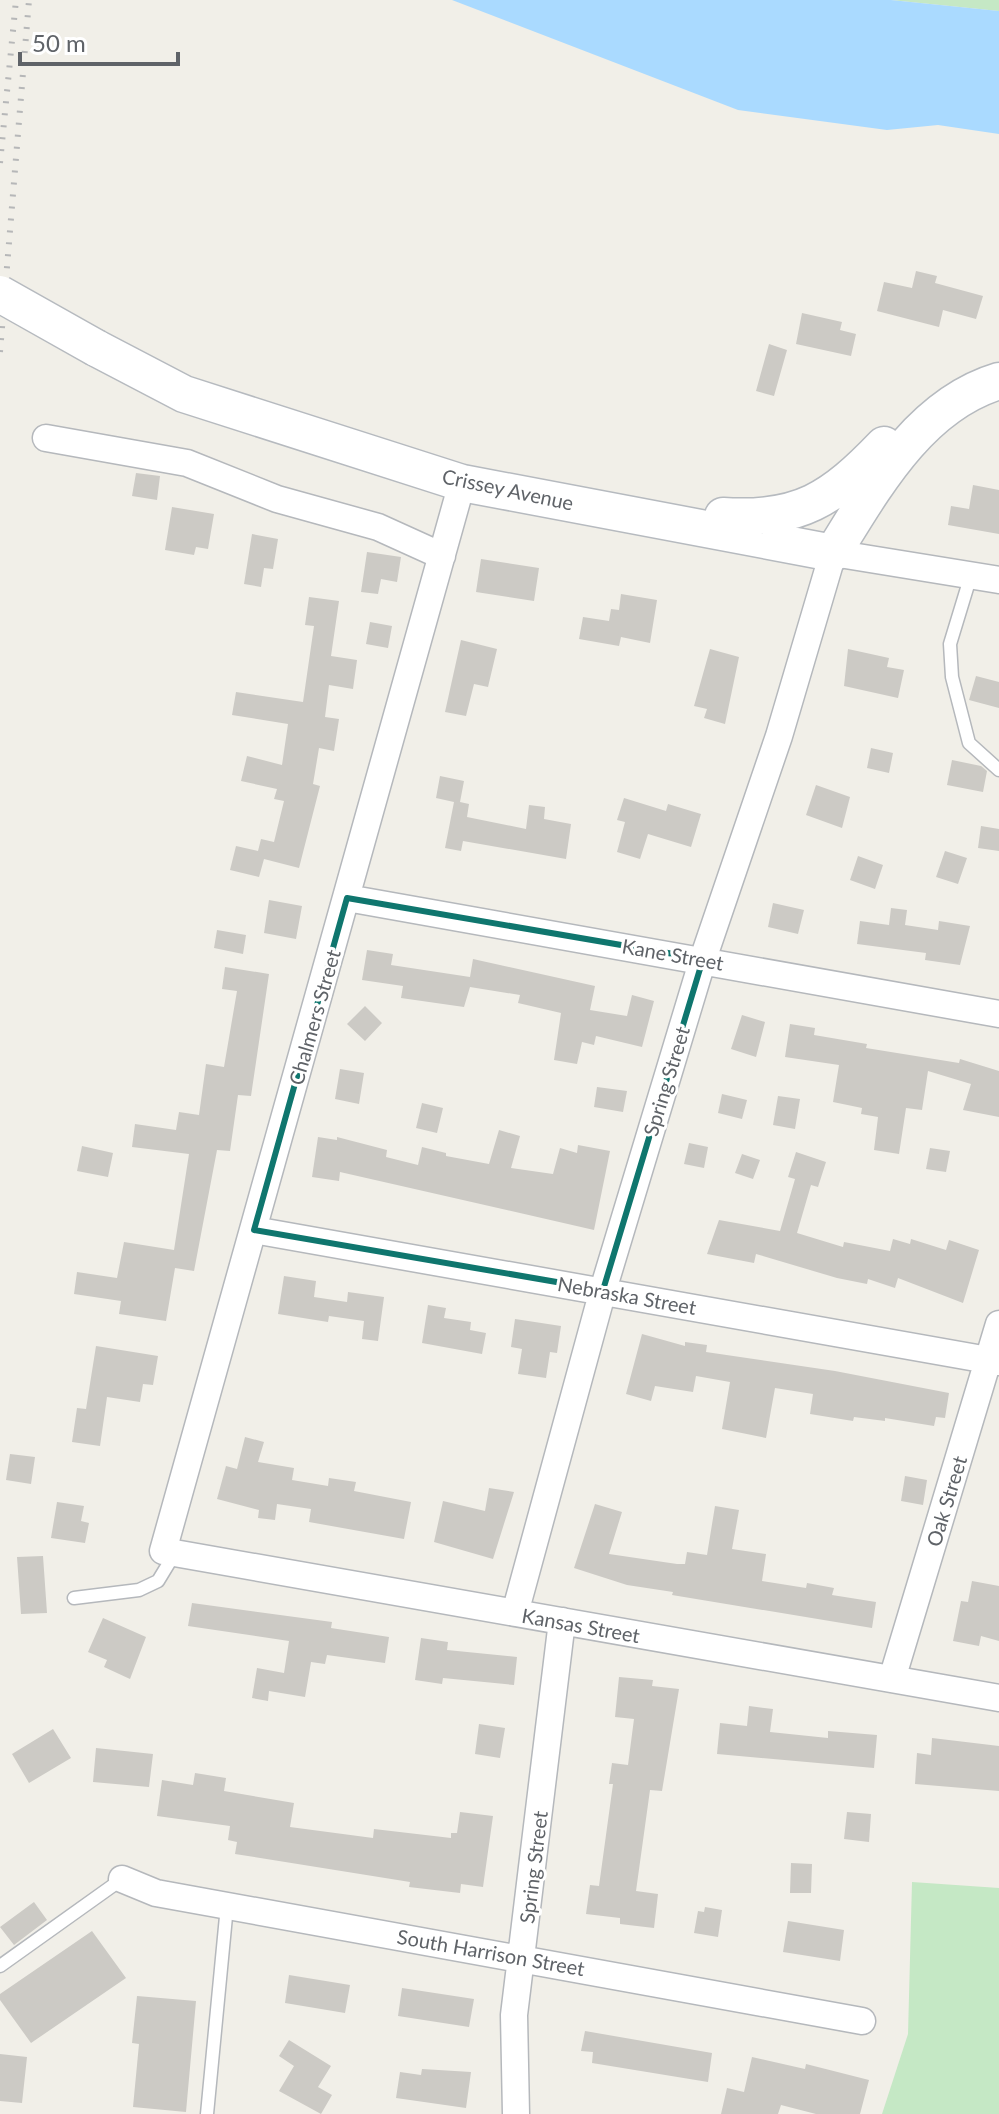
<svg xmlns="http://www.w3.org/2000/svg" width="999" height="2114" font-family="Lato,sans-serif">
	<rect width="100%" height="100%" fill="#f1efe8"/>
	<path fill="#c5e8c5" d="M891 0H999V11Z
		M912 1882 999 1888V2114H882L908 2034Z"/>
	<path fill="#aadaff" d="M452 0H891L999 11V134L938 125 887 130 738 110Z"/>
	<path fill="#cccac5" d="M916 271 937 276 935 283 983 296 976 319 943 310 939 327 877 311 884 282 912 288Z
		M802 313 842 322 840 330 856 334 851 356 796 344Z
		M769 344 787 350 774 396 756 391Z
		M136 473 160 476 157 500 132 496Z
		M973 485 999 490V534L948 525 951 506 969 509Z
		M172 507 214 514 208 549 196 547 194 555 165 550Z
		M252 534 278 539 273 569 264 568 261 587 244 584Z
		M367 552 401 557 397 582 381 579 378 594 361 592Z
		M481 559 539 568 534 601 476 592Z
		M621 594 657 600 650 643 621 637 619 646 579 639 583 617 609 621 611 609 619 610Z
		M309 597 339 601 331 656 357 660 353 689 329 685 325 717 339 719 334 751 319 748 313 784 320 786 299 868 264 859 259 877 230 870 236 846 258 851 261 839 274 842 284 801 274 799 277 789 241 781 247 756 282 765 288 724 232 715 236 692 303 702 314 626 305 625Z
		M370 622 392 626 388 648 366 644Z
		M461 640 497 649 488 687 474 684 466 716 445 712Z
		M710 649 739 657 725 724 704 718 707 709 694 706Z
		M848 649 889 658 887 667 904 670 898 698 844 686Z
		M976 676 999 682V708L969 700Z
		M871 748 893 753 889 773 867 768Z
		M952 760 981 766 987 771 983 792 947 785Z
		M440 776 464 781 460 802 469 804 467 817 526 829 529 805 545 807 544 819 571 824 566 859 463 841 461 851 445 848 454 802 436 798Z
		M816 785 850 797 842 828 806 815Z
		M624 798 666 811 668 804 701 814 691 847 648 834 640 859 617 852 625 822 617 820Z
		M981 826 999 829V851L978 848Z
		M945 851 967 858 958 884 936 877Z
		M858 856 883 865 875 889 850 880Z
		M269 900 302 906 296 939 264 933Z
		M773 903 804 910 798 934 768 927Z
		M891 908 907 910 905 925 938 930 939 921 970 926 960 965 925 960 926 953 857 944 860 921 889 925Z
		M217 930 246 935 243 954 214 948Z
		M367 950 393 954 391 965 470 977 473 959 595 986 590 1010 627 1016 632 995 654 1001 642 1047 596 1036 594 1045 582 1042 577 1064 554 1060 561 1013 518 1003 520 995 470 987 464 1007 401 998 403 986 362 980Z
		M225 967 269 974 251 1096 238 1095 230 1151 217 1150 194 1271 175 1268 166 1321 119 1314 121 1301 74 1294 77 1272 117 1278 124 1242 174 1250 189 1154 132 1147 135 1124 176 1130 179 1112 199 1115 206 1064 224 1067 237 991 222 989Z
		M365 1006 382 1023 365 1041 347 1024Z
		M742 1015 765 1022 756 1057 731 1049Z
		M790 1024 815 1028 814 1035 867 1044 866 1048 959 1063 960 1059 999 1071V1117L963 1110 971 1084 928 1071 922 1110 906 1108 899 1154 874 1150 878 1117 861 1114 862 1108 833 1102 839 1065 785 1057Z
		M340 1069 364 1073 359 1104 335 1099Z
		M597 1087 627 1091 623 1112 594 1107Z
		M722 1094 747 1100 742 1119 718 1113Z
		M778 1096 800 1099 795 1129 773 1125Z
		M422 1103 443 1108 437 1133 416 1128Z
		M499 1130 520 1136 511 1168 553 1174 560 1148 577 1153 578 1145 610 1151 594 1230 340 1172 339 1181 312 1177 318 1137 337 1140V1137L387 1150 386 1157 418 1165 422 1147 446 1153V1156L489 1164Z
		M689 1143 708 1147 704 1168 684 1164Z
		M82 1146 113 1153 108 1177 77 1171Z
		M930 1148 950 1151 946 1172 926 1169Z
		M796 1152 826 1162 818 1187 811 1185 797 1233 843 1247 844 1242 890 1251 893 1239 910 1244 911 1239 946 1250 949 1240 979 1250 963 1303 898 1278 895 1288 868 1279 867 1284 837 1278 756 1254 754 1263 707 1254 719 1220 780 1231 795 1179 788 1177Z
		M742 1154 760 1160 753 1179 735 1173Z
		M284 1276 316 1281 314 1297 347 1302 348 1292 384 1297 378 1341 362 1339 364 1321 329 1316 328 1322 278 1314Z
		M428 1305 446 1308 444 1318 471 1322 470 1330 486 1333 482 1354 422 1343Z
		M515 1319 561 1326 557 1353 550 1352 546 1378 518 1374 522 1349 511 1347Z
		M642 1334 685 1346V1342L707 1345 706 1352 835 1371 949 1393 945 1418 936 1417 934 1426 885 1418V1421L854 1417 853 1421 810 1414 813 1394 775 1388 766 1438 722 1429 730 1382 696 1376 693 1392 655 1386 651 1401 626 1394Z
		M96 1346 158 1356 153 1385 143 1384 140 1402 107 1397 100 1446 72 1442 77 1408 86 1409Z
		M245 1437 264 1442 258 1462 294 1468 292 1480 328 1486 329 1478 356 1482 354 1491 411 1502 404 1539 309 1522 311 1509 277 1504 275 1520 258 1518 259 1510 217 1499 226 1466 237 1469Z
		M10 1454 35 1457 31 1484 6 1480Z
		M905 1476 927 1480 923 1505 901 1501Z
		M489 1488 514 1492 493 1559 434 1542 443 1501 485 1511Z
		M57 1502 84 1506 81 1521 89 1523 85 1543 51 1538Z
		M595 1504 622 1512 609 1554 677 1564H685L687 1552 707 1555 715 1506 739 1510 732 1549 766 1554 762 1581 806 1588 807 1583 834 1588 832 1595 876 1602 872 1628 672 1595 673 1592 627 1585 574 1568Z
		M43 1556 47 1613 21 1614 17 1557Z
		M972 1581 999 1586V1641L981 1636 979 1646 953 1641 961 1601 968 1602Z
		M192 1603 332 1622 331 1628 389 1637 385 1663 327 1655 325 1664 311 1662 305 1697 269 1691 268 1701 252 1698 257 1668 284 1673 289 1641 188 1626Z
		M103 1618 146 1637 130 1679 104 1667 107 1660 88 1652Z
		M421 1638 448 1642 447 1650 517 1657 514 1685 443 1678 442 1684 415 1680Z
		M619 1677 653 1680 652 1686 679 1689 662 1791 650 1790 636 1891 658 1894 654 1928 620 1924V1918L586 1914 590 1885 599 1886 613 1784H609L612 1763 628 1765 634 1719 615 1717Z
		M749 1706 773 1709 770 1732 828 1738V1731L877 1735 874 1768 717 1754 720 1723 747 1726Z
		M479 1724 505 1728 500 1758 475 1754Z
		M53 1729 71 1758 29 1783 12 1754Z
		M932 1738 999 1746V1791L915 1784 917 1753 931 1755Z
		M96 1748 153 1754 149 1787 93 1782Z
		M195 1773 226 1778 224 1791 294 1803 290 1827 373 1838 374 1829 451 1838V1833H457L460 1812 493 1816 483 1887 461 1884 460 1893 409 1887 410 1882 235 1854 237 1842 228 1840 230 1826 157 1816 162 1780 193 1785Z
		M847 1812 871 1814 869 1842 844 1839Z
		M791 1863 812 1864 811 1893H790Z
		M34 1902 47 1920 14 1945 0 1927Z
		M705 1907 722 1910 718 1937 694 1933 698 1911 704 1912Z
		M788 1921 844 1930 840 1961 783 1952Z
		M92 1931 126 1978 31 2043 0 2000V1994Z
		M289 1975 350 1985 345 2013 285 2003Z
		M402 1988 474 1999 469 2027 398 2016Z
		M137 1996 196 2001 186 2112 133 2107 139 2044 132 2043Z
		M585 2031 712 2053 708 2082 592 2063 593 2052 581 2051Z
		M289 2040 331 2066 318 2087 332 2095 321 2114 279 2091 294 2066 279 2056Z
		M0 2054 27 2057 22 2103 0 2101Z
		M752 2057 805 2069 806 2064 869 2080 860 2114H816L781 2105 778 2114H721L727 2088 744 2092Z
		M422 2069 471 2072 466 2108 396 2098 400 2072 421 2075Z"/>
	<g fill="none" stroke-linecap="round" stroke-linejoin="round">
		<g stroke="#b5b8bc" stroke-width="15">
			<path id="service" d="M971 575 950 644 952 677 969 743 999 770
				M74 1598 139 1590 158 1581 175 1553
				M0 1966 122 1879
				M207 2114 227 1906"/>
		</g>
		<g stroke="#b5b8bc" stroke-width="29">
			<path id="minor" d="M46 438 187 463 277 499 378 527 442 556
				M462 483 163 1551 999 1698
				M347 898 999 1014
				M254 1230 999 1362
				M515 1613 603 1290 703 959 779 736 833 553 999 580
				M892 1679 999 1324
				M122 1879 156 1893 862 2021
				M516 2114 514 2015 562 1621"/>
		</g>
		<g stroke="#b6babf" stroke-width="39">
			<path id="secondary" d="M96 348 184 394 462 483 833 553C874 487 919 405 999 381
				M723 516C800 521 832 499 884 445"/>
		</g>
		<use href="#service" stroke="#fff" stroke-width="12"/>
		<use href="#minor" stroke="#fff" stroke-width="26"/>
		<use href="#secondary" stroke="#fff" stroke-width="36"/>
		<path stroke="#b6b7b8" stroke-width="6" stroke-dasharray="2 10" stroke-linecap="butt" d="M0 163 16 0
			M0 352 29 0"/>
		<g stroke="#b6babf" stroke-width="39" stroke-linecap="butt">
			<path id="secondary-bridge" d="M0 294 96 348"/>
		</g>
		<use href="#secondary-bridge" stroke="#fff" stroke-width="36"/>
	</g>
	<path fill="none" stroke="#0f766e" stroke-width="6" stroke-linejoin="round" d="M347 898 703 959 603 1290 254 1230Z"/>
	<g text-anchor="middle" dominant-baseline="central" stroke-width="6" stroke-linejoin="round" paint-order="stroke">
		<g font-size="20" fill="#5f6368" stroke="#fff">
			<text transform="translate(508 489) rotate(12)">Crissey Avenue</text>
			<text transform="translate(673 954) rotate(10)">Kane Street</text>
			<text transform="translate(314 1017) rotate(-74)">Chalmers Street</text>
			<text transform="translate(666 1081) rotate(-73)">Spring Street</text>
			<text transform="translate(627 1295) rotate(10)">Nebraska Street</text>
			<text transform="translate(946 1501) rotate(-73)">Oak Street</text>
			<text transform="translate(581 1625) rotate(10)">Kansas Street</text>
			<text transform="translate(533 1867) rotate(-83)">Spring Street</text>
			<text transform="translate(491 1952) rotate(10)">South Harrison Street</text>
		</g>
	</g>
	<path d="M20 52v12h158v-12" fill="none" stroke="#5f6368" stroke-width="4"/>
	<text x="32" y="52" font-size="24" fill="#5f6368" stroke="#ffffff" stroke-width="6" paint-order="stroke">50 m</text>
</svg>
